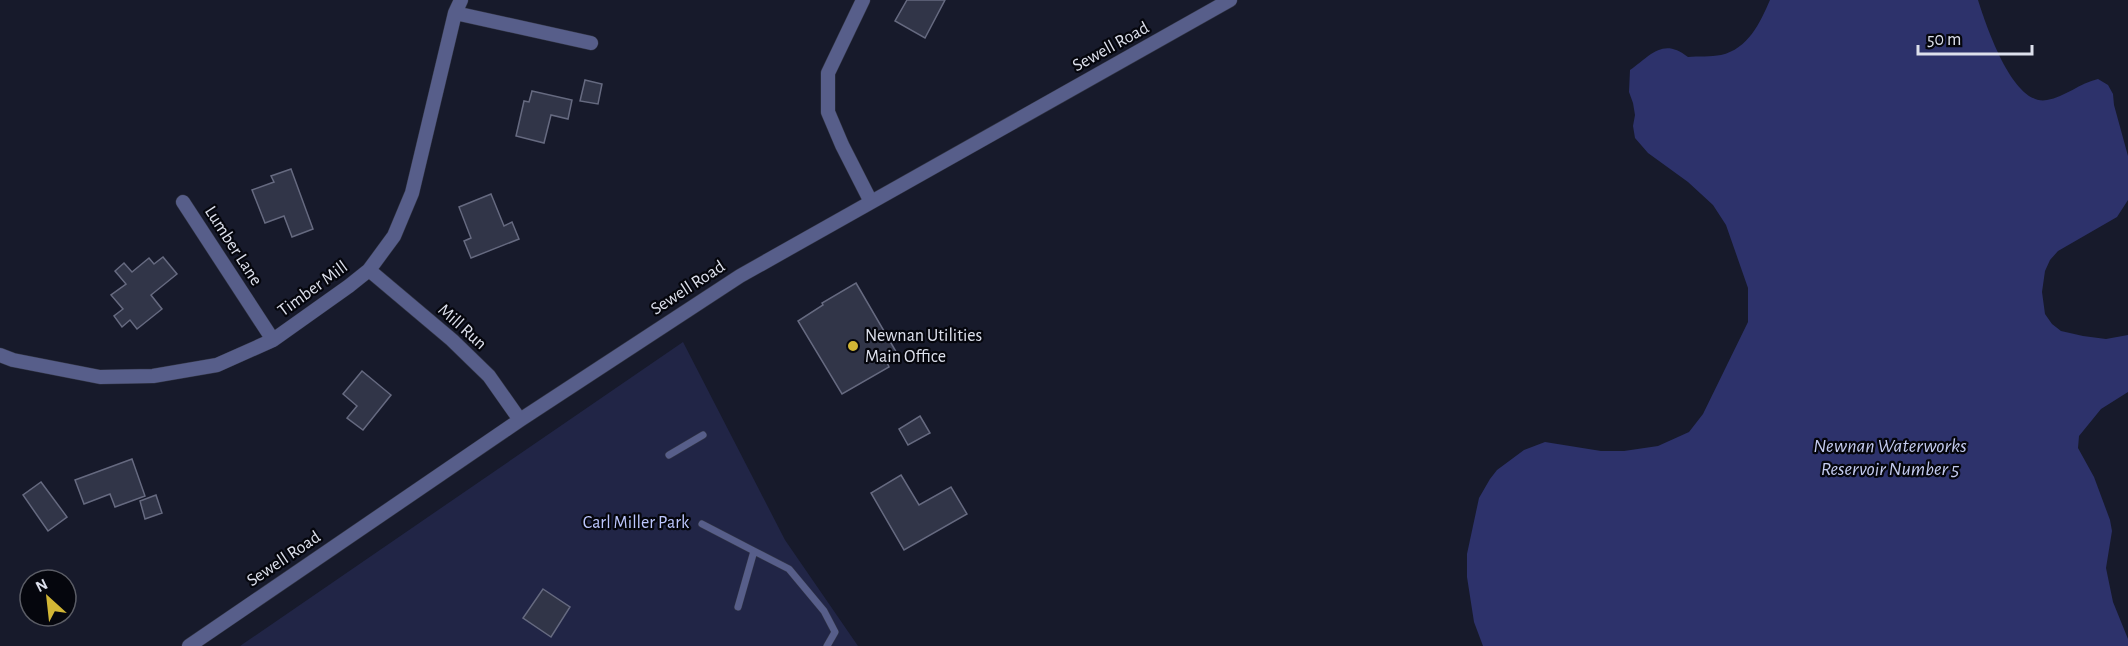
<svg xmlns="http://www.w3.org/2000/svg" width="2128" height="646" font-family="'Alegreya Sans',sans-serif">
	<rect width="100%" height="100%" fill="#171a2b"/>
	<path fill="#212546" d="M683 342 785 540 858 646H240Z"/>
	<path fill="#2d326b" d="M1770 0H1978C1986 25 2013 107 2047 100 2065 97 2080 83 2098 79L2108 85 2113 94 2114 105 2128 156V200L2117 217 2058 251 2050 260 2045 271 2042 292 2045 314 2052 324 2061 331 2083 336 2106 339 2128 335V392L2101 409 2079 436 2078 448 2094 477 2110 520 2112 531 2106 568 2113 602 2128 639V646H1483L1474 622 1467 577V554L1479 498 1490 479 1497 470 1524 450 1545 442 1601 451H1624L1658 446 1689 432 1703 414 1748 322V288L1726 225 1713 205 1688 182 1648 153 1635 138 1633 126 1635 115 1633 103 1629 92 1630 70C1651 55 1663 37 1688 57 1698 56 1711 57 1721 55 1748 49 1760 23 1770 0Z"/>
	<path fill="#313548" stroke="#666a80" stroke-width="1.5" d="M907 0H945L925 38 895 21Z
		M585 80 602 84 598 104 580 101Z
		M532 91 572 100 568 119 551 115 544 143 516 136 524 101 529 102Z
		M291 169 313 229 292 237 284 216 265 223 252 190 274 182 271 176Z
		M491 194 504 226 512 222 519 239 471 258 464 241 471 238 459 207Z
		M163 257 177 274 151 295 162 309 137 329 130 320 122 327 114 316 123 309 111 295 126 284 115 271 124 263 132 272 149 258 154 264Z
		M856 283 898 355 887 362 889 367 842 394 798 321 823 305 822 303Z
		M362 371 391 395 363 430 347 418 357 406 343 394Z
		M920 416 930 433 908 445 899 429Z
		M132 459 145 496 115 507 110 494 84 504 75 480Z
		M901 475 919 505 951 487 967 514 904 550 871 493Z
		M41 482 67 517 48 531 23 495Z
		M156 495 162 513 145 519 140 501Z
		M543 589 570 607 551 637 523 618Z"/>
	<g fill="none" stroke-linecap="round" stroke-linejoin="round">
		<g stroke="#333646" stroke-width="8">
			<path id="service" d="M669 455 703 435
				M702 524 754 551
				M738 607 754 551 789 569 824 611 835 632 827 646"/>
		</g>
		<g stroke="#333646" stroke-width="15">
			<path id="minor" d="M863 0 828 73V112L842 145 871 202
				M455 13 591 43
				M183 202 273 340
				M369 270 452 340 489 376 520 420
				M0 355 13 360 100 377 153 376 217 365 273 340 349 286 369 270 394 236 412 193 455 13 461 0
				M189 646 520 420 740 276 1230 0"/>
		</g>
		<use href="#service" stroke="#575e8a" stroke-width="7"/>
		<use href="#minor" stroke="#575e8a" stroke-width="14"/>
	</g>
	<circle fill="#d2b635" stroke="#05060d" stroke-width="2" cx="853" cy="346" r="6"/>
	<g text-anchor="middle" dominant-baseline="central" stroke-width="4.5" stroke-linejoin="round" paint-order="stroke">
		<g font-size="18" fill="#dde0ec" stroke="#05060d">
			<text transform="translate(1111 47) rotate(-29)">Sewell Road</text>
			<text transform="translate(233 246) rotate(57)">Lumber Lane</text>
			<text transform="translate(688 288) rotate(-33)">Sewell Road</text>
			<text transform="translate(313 289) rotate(-36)">Timber Mill</text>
			<text transform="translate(462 327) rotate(42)">Mill Run</text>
			<text transform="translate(284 559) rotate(-34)">Sewell Road</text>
		</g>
		<g font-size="18" fill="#dde0ec" stroke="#05060d" text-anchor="start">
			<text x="865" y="336">Newnan Utilities<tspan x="865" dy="21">Main Office</tspan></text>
		</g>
		<g font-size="18" fill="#bdc7fe" stroke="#05060d">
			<text x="636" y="523">Carl Miller Park</text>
		</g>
		<g font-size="20" font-style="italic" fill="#c4cbef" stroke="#05060d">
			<text x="1890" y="446">Newnan Waterworks<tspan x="1890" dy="23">Reservoir Number 5</tspan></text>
		</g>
	</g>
	<g transform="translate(48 598) rotate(333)"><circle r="28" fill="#05060d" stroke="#5b5d66" stroke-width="1.5"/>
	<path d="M0-4.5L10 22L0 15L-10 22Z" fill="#d2b635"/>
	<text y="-9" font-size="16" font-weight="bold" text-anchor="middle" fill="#dde0ec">N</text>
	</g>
	<path d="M1918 45v9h114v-9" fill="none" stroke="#dde0ec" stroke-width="3"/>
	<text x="1927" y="45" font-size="18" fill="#dde0ec" stroke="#05060d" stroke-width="4.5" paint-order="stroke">50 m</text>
</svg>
